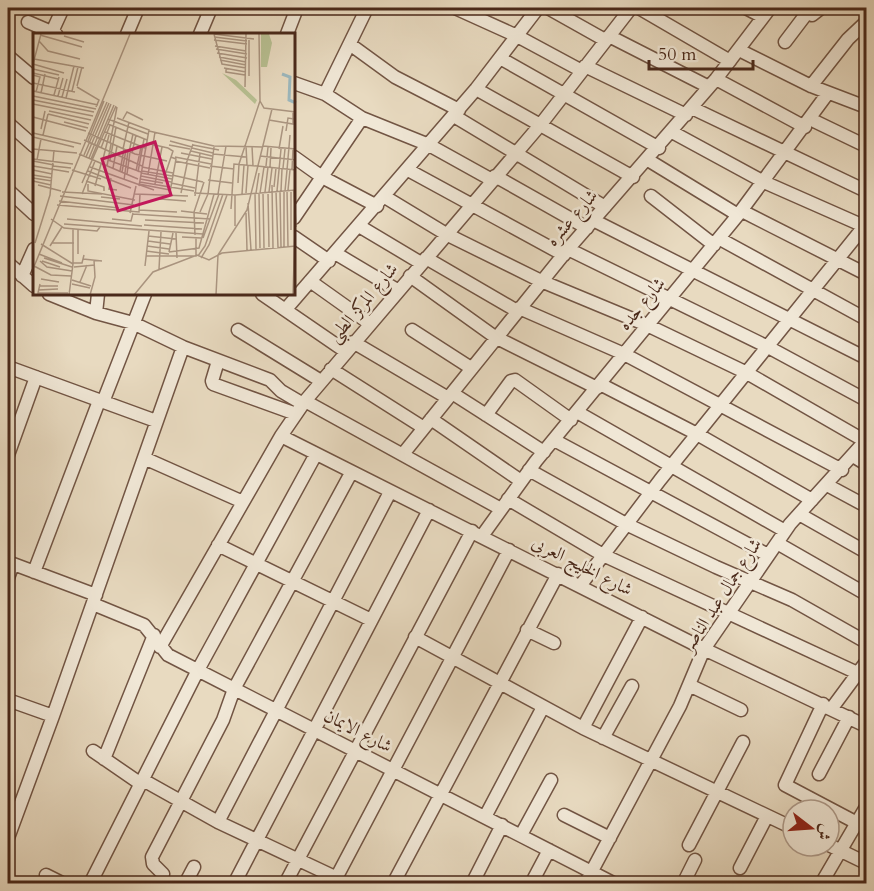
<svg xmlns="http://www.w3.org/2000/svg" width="874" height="891" font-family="Cardo,Amiri,serif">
	<rect width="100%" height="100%" fill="#e8dac0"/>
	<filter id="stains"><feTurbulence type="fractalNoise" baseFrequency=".00333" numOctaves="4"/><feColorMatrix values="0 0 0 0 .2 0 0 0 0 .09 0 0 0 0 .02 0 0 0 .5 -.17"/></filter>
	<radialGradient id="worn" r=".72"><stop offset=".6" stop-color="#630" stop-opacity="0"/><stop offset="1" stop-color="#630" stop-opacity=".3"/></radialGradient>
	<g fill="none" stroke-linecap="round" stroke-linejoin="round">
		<g stroke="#725544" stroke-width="15">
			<path id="minor" d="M455 8 517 36 582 71
				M548 8 605 40
				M639 8 730 61
				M746 8 763 17
				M798 8 812 15 821 8
				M28 22 56 34
				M52 32 63 8
				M127 34 138 8
				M200 34 211 8
				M287 34 297 8
				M609 36 709 87
				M785 42 807 13
				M351 45 395 77 459 110
				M739 50 811 86 866 107
				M8 56 34 78
				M500 58 659 148
				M585 66 686 115
				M716 79 805 127
				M294 83 325 94 362 118 429 145 492 180
				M811 86 848 39 866 22
				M476 89 633 177
				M325 94 367 8
				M692 108 866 191
				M454 116 605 207
				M810 119 866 146
				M8 123 34 146
				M672 132 764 182 866 227
				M294 157 322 177 377 206
				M648 160 738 215
				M408 170 564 255
				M495 176 587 228
				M8 190 34 214
				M651 196 714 245
				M385 197 446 234 541 281 647 325 747 373 865 441
				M742 211 866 274
				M294 218 362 118
				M593 220 866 358
				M359 226 421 263
				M294 237 329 261
				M720 239 866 319
				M568 249 768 347 866 400
				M335 253 397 290
				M426 258 517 311
				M8 263 34 286
				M22 276 34 249
				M410 276 495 337 597 388
				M310 281 369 323
				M49 294 96 313 133 323 183 347 270 380 281 391 303 404
				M262 294 345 351
				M519 308 624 354 842 470
				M286 309 476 89 538 8
				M96 313 98 294
				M238 330 321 381
				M412 330 471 368
				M353 342 448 398
				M218 361 212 381 213 384 296 414
				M8 367 156 421
				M331 369 424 428
				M600 384 697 434 812 500
				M452 393 544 452
				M305 401 501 509
				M103 402 145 294
				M577 412 785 531
				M486 415 511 381 515 380 571 420
				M431 419 521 481
				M281 436 704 649 866 726
				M554 440 768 555
				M403 454 568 249 716 79 770 8
				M8 455 36 377
				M853 456 866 464
				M144 458 243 502
				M529 470 626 524 716 567 792 600 866 642
				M827 485 866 506
				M508 499 603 555 866 677
				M799 514 866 552
				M482 536 536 461 738 215 828 93
				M777 543 866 594
				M218 545 371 620
				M8 562 96 595
				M34 572 99 401
				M8 578 13 564
				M580 586 660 480 866 224
				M93 604 144 625 168 655 615 884
				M527 630 554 643
				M415 637 583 728 793 828
				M160 647 281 436 305 401 541 124 631 8
				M689 685 741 710
				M8 700 53 716
				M823 704 785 785 857 823
				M832 708 866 662
				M583 728 642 617
				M603 738 632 686
				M93 751 141 784
				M104 759 154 635
				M819 774 849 717
				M143 780 218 822 337 878
				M564 815 610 838
				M485 817 543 707
				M218 822 390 492
				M521 835 551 780
				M8 838 53 716 183 347
				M689 845 743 742
				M829 845 866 863
				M740 868 767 816
				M46 875 64 884
				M90 884 198 670 316 454
				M159 884 163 874 153 864 152 857 223 720 234 689 351 473
				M185 884 194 867
				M234 884 429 510
				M285 884 472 531
				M333 884 509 550
				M393 884 558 574
				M472 884 502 825
				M531 884 549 850
				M585 884 680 706 704 649 790 524 866 440
				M683 884 695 860
				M821 884 866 807"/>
		</g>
		<use href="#minor" stroke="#f0e7d6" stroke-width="12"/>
	</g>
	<g text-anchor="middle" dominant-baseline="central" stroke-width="5" stroke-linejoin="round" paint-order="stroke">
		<g font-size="18" fill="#4a291a" stroke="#f0e7d6">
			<text transform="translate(572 218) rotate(-49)">شارع عشره</text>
			<text transform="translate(363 303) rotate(-50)">شارع المركز الطبى</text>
			<text transform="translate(642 304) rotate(-50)">شارع جده</text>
			<text transform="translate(582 566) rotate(27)">شارع الخليج العربى</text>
			<text transform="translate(722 595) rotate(-57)">شارع جمال عبد الناصر</text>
			<text transform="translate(358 731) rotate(27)">شارع الايمان</text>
		</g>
	</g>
	<g transform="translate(33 33)">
		<rect width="262" height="262" fill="#e8dac0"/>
		<path d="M228 1H236L239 10 234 34H228ZM189 40 203 47 224 67 222 71Z" fill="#b7bf91"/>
		<path fill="none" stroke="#9cb8be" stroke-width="3" d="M249 41 257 44 256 67 263 70"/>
		<path fill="none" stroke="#a9937e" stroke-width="1.5" d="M181 1 189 31 213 35M181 1 221 6M7 2 49 14M31 3 51 9M181 4 214 8M181 7 214 11M216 7V43M6 8 15 18 47 26M182 13 213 18M183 16 214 21M184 20 214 25M186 24 213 29M1 26 51 35M187 27 213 32M0 31 31 40M0 31 8 1M191 35 213 39M0 36 26 42M193 36V39L212 42M0 40 25 46M0 42 7 44 3 59M0 50 42 59M44 53 49 34M44 54 66 67 63 74M212 54 213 1M0 58 65 72M39 58 45 34M8 60 12 41M21 62 26 44M0 63 63 76M25 63 30 45M29 64 34 46M33 65 41 33M0 67 61 79M227 68 231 75 263 79M0 71 60 83M16 78 58 87M15 81 56 91M0 84 53 98M84 85 116 97 106 153M75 86 115 101M90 86 94 79 110 87M236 87 260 91V78M31 89 55 95M75 91 114 107M8 96 12 78M116 98 181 113 230 114M253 98 255 85 261 86M72 99 112 115M0 100 48 111M55 100 102 121 134 128M10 102 15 81M0 104 41 114M51 107 109 133M55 108 71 68M137 108 159 114M77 110 84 74M113 110 135 115M136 112 157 116M160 112 186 117M213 113 214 132M219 113 220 133M230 113 263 116M68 115 77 92M159 115 180 120M0 116 44 120M90 116 96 89M246 116 250 93M158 118 179 123M96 119 100 101M99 120 103 102M148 120 179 126M46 121 105 146M180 121 213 124M51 122 74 69M227 123 263 127M53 124 76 70M142 124 178 131M56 125 78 71M0 126 40 131M58 126 81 72M70 126 76 102M4 127 8 106M75 127 108 139M77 127 83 94M0 128 21 132M142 128 177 135M153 131 160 111M0 133 36 139M20 133 38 135M74 133 78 111M177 133 201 136M224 133 263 137M233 133 235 114M57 134 121 157M109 134 140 140M237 134 238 115M80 135 84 113M250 135 252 116M0 137 19 141M39 137 68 146M254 137 257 102M259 137 260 116M55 138 98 155M87 138 91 116M103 138 108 114M109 138 139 143M89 139 93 117M105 139 111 106M108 140 139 146M94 141 97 119M0 142 19 145M115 142 122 99M132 142 140 118 135 115M139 142 170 149M108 143 138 149M0 145 19 148M78 145 76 156 84 157M107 146 130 150M91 147 95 118M175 147 199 150M0 148 18 152M53 148 71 154V158M107 149 161 158M49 150 83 73M138 150 162 155M205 150 206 131 227 68 226 1M55 151V158L102 167M106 151 137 157M122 151 129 114M5 152 28 158M239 152 240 215M62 153 68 131M241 154 243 135M254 157 255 214M255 157 257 137M258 157V197M261 157 263 194M243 158 245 215M244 158 248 116M247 158 248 214M248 158 249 136M251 158V214M252 158 254 137M29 159 69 161M137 159 143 126 138 124M232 159 235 134M235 159 236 214M236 159 239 135M148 160 154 131M161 160 202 162 263 157M213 160 215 132M222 160 223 216M223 160 226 140M226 160 227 215M227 160 231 134M230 160 231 215M49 161 62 128M102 161 155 163M175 161 181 114M185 161 193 113M209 161 211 132M202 162V193M27 163 101 172M162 163 167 120M68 164 87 166M127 166 153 168M26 168 86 175M215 170 218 217M24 172 106 179 107 161M198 176 201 131 224 133M106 177 144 179M148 178 174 181M167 179 175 161M97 180 103 153M213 180 214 217M100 181 177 186M18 186 31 195 64 198 67 194M34 186 109 193M79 186 98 188 100 180M112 187 171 190M31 191 170 201M111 192 169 196M40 196V230H49L51 222M45 196V221M143 200 144 225M162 202 161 179 171 149M115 203 143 206M149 204 168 205M170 205 186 161M115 208 137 211M2 210 17 162 21 117M19 210H41M8 211 40 231 36 262M17 213 29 194M114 213 136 216M113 218 136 221M136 219 166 215 181 161M136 219 140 200M6 221 29 230M113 223H163V205M165 223 172 213 190 161M11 225 39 234M168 225 176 212 194 162M50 226 69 228M7 228 14 234 39 238M9 228 27 234M1 233 18 242 38 243M112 233 116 198M41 234 62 232M0 236 97 1M126 236 128 199M8 246 26 249M39 247 58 253M47 249 54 232M7 251 5 260H35M39 251 57 255M6 253H25M5 257 25 256M57 262 62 244 61 227M101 262 120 239 164 222 176 227 189 220 263 213M183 262 185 222 214 177 239 76M260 262 262 197"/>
		<path fill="#c2185b" fill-opacity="0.15" stroke="#c2185b" stroke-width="3" d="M122 109 138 162 85 178 69 126Z"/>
		<rect width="262" height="262" fill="none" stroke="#4a291a" stroke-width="3"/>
	</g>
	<rect width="874" height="891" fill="none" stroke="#e8dac0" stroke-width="30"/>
	<rect x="9" y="9" width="856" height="873" fill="none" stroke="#4a291a" stroke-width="3"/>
	<rect x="15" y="15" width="844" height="861" fill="none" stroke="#4a291a" stroke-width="1.5"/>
	<g transform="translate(811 828) rotate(107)"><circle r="28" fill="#f0e7d6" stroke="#ae9b8b" stroke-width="1.5"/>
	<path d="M0-4.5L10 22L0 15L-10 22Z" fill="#8f2418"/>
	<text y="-9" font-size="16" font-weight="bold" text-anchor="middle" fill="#4a291a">ش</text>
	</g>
	<path d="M649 60v9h104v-9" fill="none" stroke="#4a291a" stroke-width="3"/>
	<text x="658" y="60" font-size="18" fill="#4a291a" stroke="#f0e7d6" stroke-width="4.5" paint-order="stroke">50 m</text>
	<rect width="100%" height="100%" filter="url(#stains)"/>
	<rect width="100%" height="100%" fill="url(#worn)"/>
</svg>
